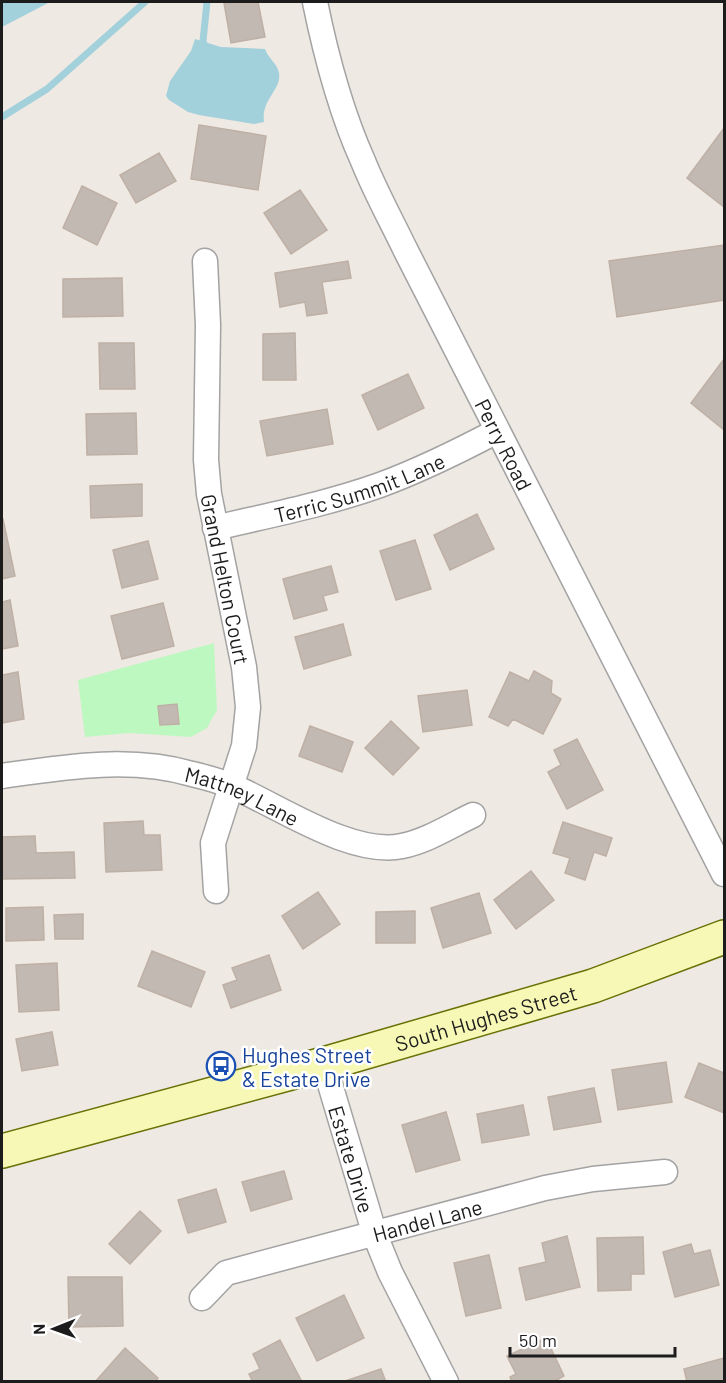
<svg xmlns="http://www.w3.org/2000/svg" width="726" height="1383" font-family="Barlow,sans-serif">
	<rect width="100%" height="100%" fill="#eee9e2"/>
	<path fill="#bef8c1" d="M214 643 217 710 207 728 191 737 130 733 85 737 78 680Z"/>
	<path fill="#a2d0db" d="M2 2H50L2 27Z
		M195 39 221 47 265 49C268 58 277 63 279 73 282 90 261 99 264 122L254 124 199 115 188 112 169 100 166 96 170 81 191 51Z"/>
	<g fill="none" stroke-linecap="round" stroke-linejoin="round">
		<path stroke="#a2d0db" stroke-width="7" d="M205 48 203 41 207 2
			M2 117 47 89 145 2"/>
	</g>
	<path fill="#c2b9b2" stroke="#bfb0a5" stroke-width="1.5" d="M235 2H258L265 37 231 43 224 3Z
		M199 125 266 136 258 190 191 179Z
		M724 128V207L687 178Z
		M159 153 176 181 136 203 120 175Z
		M82 186 117 203 97 245 63 228Z
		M300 190 327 230 291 254 264 213Z
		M724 245V300L617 317 609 261Z
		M348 261 351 278 322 282 327 313 307 316 305 302 280 307 275 273Z
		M122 278 123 316 63 317V279Z
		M295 333 296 380H263V334Z
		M99 343H134L135 389H100Z
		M724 359V430L691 403Z
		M408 374 424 408 378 430 362 395Z
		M327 409 333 444 267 456 260 421Z
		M136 413 137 454 87 455 86 414Z
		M142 484V516L91 518 90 486Z
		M477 514 494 549 450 570 434 535Z
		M2 519H3L15 576 2 579Z
		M415 540 431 589 396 600 380 551Z
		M148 541 158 579 122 588 113 550Z
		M331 566 338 592 323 596 327 610 294 619 283 579Z
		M10 600 18 646 2 649V602Z
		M163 603 174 646 122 659 111 616Z
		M343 624 351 655 304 669 295 637Z
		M534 671 552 681 551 693 561 699 543 734 513 719 508 726 489 717 510 672 529 681Z
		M18 672 24 719 2 723V675Z
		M467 690 472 725 423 732 418 696Z
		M177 704 179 724 160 725 158 706Z
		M391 721 419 748 393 775 365 748Z
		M310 726 353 742 342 772 299 756Z
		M577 739 603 790 567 809 548 772 561 765 554 750Z
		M143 821 144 835H160L162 870 106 872 104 823Z
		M563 822 612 838 606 856 594 852 585 880 565 873 570 858 553 853Z
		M35 836 36 853 74 852 75 878 2 879V837Z
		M531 871 554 900 516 929 494 900Z
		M318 892 340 924 303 949 282 916Z
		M479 893 491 933 443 948 431 908Z
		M43 907 44 940 6 941V908Z
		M415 911V943H376V912Z
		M83 914V939H55L54 915Z
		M152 951 205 972 191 1007 138 986Z
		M269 955 281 990 231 1008 223 985 237 980 232 968Z
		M57 963 59 1010 19 1012 16 965Z
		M52 1032 58 1065 22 1071 16 1039Z
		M666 1062 672 1102 618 1110 612 1070Z
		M699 1063 724 1073V1113L685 1097Z
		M594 1088 601 1122 554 1130 548 1097Z
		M523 1105 529 1135 482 1143 477 1114Z
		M446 1112 460 1160 416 1172 402 1125Z
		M284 1171 292 1199 251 1211 242 1182Z
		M216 1189 226 1222 188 1233 178 1200Z
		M140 1211 161 1231 130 1264 109 1244Z
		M567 1236 580 1287 526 1300 519 1268 546 1262 542 1243Z
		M643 1237 644 1274H631V1290L598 1291 597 1238Z
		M691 1244 694 1254 710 1250 719 1285 675 1297 663 1252Z
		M489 1255 501 1308 466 1316 454 1263Z
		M68 1277H122L123 1326 69 1327Z
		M344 1295 364 1338 317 1361 296 1318Z
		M546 1338 564 1376 553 1382H512L510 1377 516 1374 507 1356Z
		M280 1340 302 1382H253L249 1374 260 1369 253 1354Z
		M125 1348 158 1378 155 1382H95Z
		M724 1358V1382H687L684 1369Z
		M381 1369 386 1382H345V1381Z"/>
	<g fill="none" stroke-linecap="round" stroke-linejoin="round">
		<g stroke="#a3a3a3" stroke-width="27">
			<g id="street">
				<path id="s1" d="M315 2C326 56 340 110 363 161 375 191 391 220 405 249L724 874"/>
				<path id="s2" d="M205 261 208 325 206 460 209 494 244 667 248 707 244 746 213 843 216 891"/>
				<path id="s3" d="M215 528C270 515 327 504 380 485 421 470 459 451 497 431"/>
				<path id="s4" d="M2 776C64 767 130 756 192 774 205 777 219 781 232 786 277 805 352 857 402 846 427 841 450 826 473 815"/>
				<path id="s5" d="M324 1064 375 1235 390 1272 446 1382"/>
				<path id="s6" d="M202 1298 226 1273 545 1188 593 1179 665 1172"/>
			</g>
		</g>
		<g stroke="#687106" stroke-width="36">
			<g id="secondary">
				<path id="s7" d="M2 1151 324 1064 593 986 724 937"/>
			</g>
		</g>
		<use href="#street" stroke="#fff" stroke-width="24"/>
		<use href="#secondary" stroke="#f7f8b5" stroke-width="33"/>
	</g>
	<defs>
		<g id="bus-ring" transform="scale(1.5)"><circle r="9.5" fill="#fff" stroke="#1a4fb4" stroke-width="1.5"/><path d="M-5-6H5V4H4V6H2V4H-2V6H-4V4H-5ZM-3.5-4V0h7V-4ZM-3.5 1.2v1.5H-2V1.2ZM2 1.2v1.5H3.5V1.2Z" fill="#1a4fb4"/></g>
	</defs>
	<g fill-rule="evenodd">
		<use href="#bus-ring" x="221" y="1066"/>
	</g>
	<g text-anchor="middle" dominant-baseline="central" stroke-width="5" stroke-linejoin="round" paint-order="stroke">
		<g font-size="21" fill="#1c1c1c" stroke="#fff">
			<text stroke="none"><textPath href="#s1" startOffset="483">Perry Road</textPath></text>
			<text stroke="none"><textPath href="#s3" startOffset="150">Terric Summit Lane</textPath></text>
			<text stroke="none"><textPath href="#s2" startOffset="320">Grand Helton Court</textPath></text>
			<text stroke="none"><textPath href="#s4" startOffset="246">Mattney Lane</textPath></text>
			<text stroke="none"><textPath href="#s7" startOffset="502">South Hughes Street</textPath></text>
			<text stroke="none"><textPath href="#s5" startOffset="99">Estate Drive</textPath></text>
			<text stroke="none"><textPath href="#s6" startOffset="243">Handel Lane</textPath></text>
		</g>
		<g font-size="21" fill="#164399" stroke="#fff" text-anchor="start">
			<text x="242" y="1054">Hughes Street<tspan x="242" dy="24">&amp; Estate Drive</tspan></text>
		</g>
	</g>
	<rect width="726" height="1383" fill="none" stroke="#1c1c1c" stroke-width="6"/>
	<g transform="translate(54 1329) rotate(269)" stroke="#ffffff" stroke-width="4.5" paint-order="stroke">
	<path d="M0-4.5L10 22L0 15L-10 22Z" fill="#1c1c1c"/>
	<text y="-9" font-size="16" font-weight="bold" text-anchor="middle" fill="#1c1c1c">N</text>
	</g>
	<path d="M510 1347v9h165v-9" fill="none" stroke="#1c1c1c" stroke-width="3"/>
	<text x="519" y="1347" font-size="18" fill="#1c1c1c" stroke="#ffffff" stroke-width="4.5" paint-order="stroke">50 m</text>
</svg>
